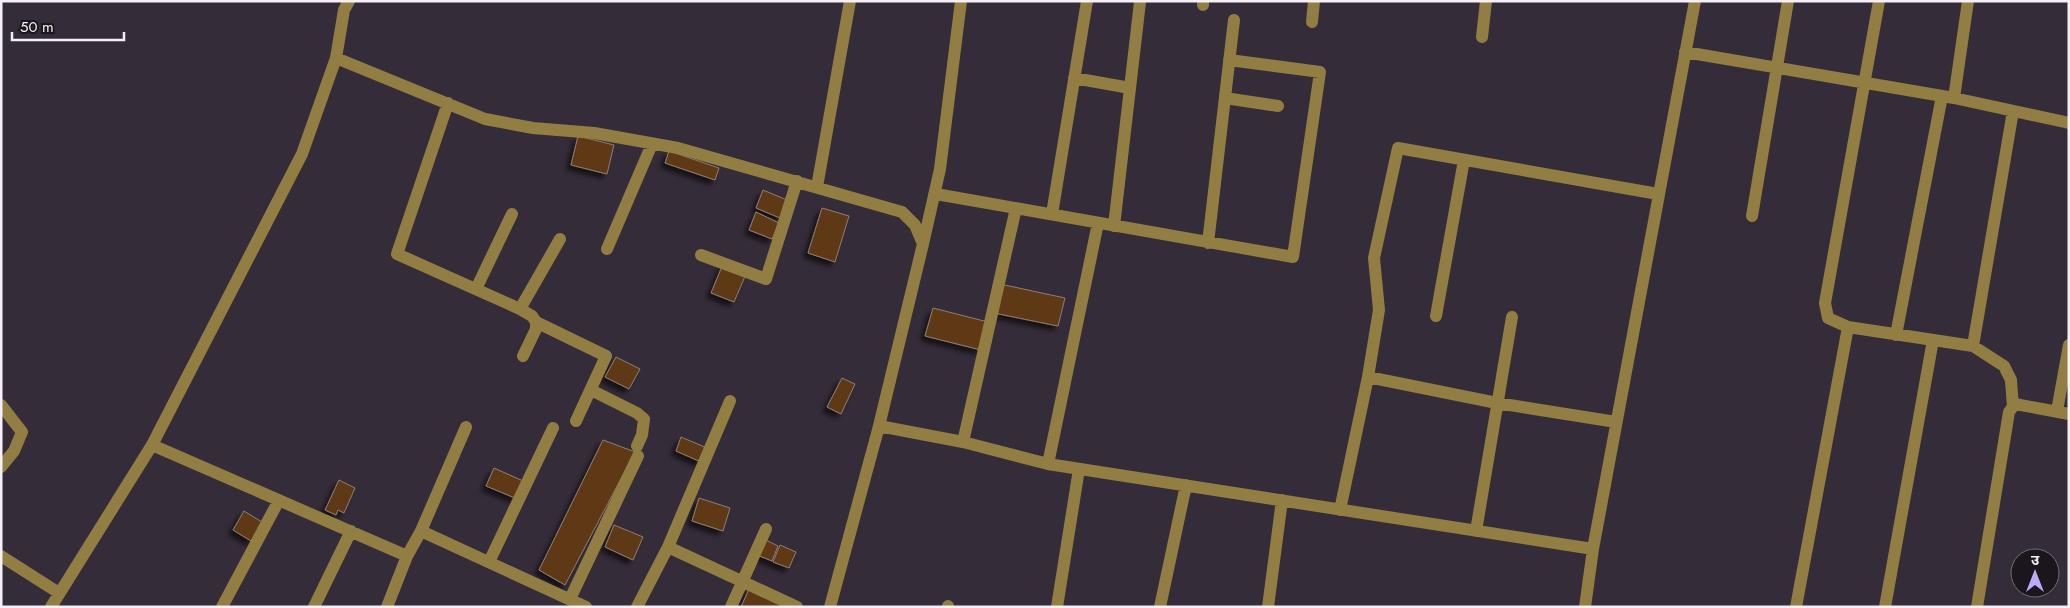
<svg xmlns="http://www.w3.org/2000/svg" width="2070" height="608" font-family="Jost,'Noto Sans Devanagari',sans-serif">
	<defs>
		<filter id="shadow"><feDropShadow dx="-4.5" dy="4.5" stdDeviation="2.5" flood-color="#0009"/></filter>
	</defs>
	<rect width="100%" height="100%" fill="#352c39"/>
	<path fill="#5e3713" stroke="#8f7f73" filter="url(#shadow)" d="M578 136 614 145 607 174 571 165Z
		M669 151 719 168 715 180 665 163Z
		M763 190 787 200 780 218 756 208Z
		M822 208 849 216 835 262 808 253Z
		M756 212 779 223 772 239 749 230Z
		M723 264 746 274 734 302 711 293Z
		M1000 284 1065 298 1058 326 994 313Z
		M933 308 988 322 981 350 925 336Z
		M616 357 640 369 629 389 605 377Z
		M842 378 855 384 841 414 827 407Z
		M681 437 707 448 701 462 676 451Z
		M603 440 635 452 565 585 539 570Z
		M494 468 523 481 515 498 486 486Z
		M339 480 355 488 344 513 338 510 336 515 325 510Z
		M699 498 730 508 723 531 692 521Z
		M244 511 262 522 251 541 233 530Z
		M614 525 643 537 633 560 605 547Z
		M764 539 778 546 772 561 757 555Z
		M780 545 796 552 789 568 773 562Z
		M749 589 786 607H741Z"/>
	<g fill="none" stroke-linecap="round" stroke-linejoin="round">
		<path stroke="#927e42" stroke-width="12" d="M1879 1 1825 303 1828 318 1848 327 1973 346 2004 366 2011 380 2013 407
			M1203 5V1
			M1312 22 1314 1
			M1482 37 1486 1
			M1685 52 1954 98 2069 123
			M336 58 485 119 533 128 594 133 678 148 902 212 915 225 923 244 879 426 963 442 1048 464 1593 549
			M1074 78 1130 88
			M1225 98 1278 106
			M1954 98 1968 1
			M448 103 397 254 520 309 532 316 536 322 606 356 576 421
			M817 187 850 1
			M936 194 1293 257 1320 72 1229 60
			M1052 214 1087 1
			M1752 216 1788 1
			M1114 226 1140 2
			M1208 243 1234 20
			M923 244 940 169 961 1
			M607 249 652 144
			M701 255 766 279 797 181
			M476 289 512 214
			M520 309 560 239
			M1436 316 1464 160
			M1896 335 1942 96
			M1973 346 2013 111
			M523 356 536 329V322
			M1368 377 1379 310 1374 258 1398 148 1658 194
			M591 390 637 413 644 419 642 435 637 446
			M1 405 22 432 14 451 1 467
			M2057 411 2069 345
			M963 442 1016 208
			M152 445 407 556
			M1048 464 1098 223
			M1340 510 1368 377 1497 403 1616 422
			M421 531 466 427
			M1476 531 1512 317
			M668 547 797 607
			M1 556 59 593
			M489 562 553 428
			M570 599 638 456
			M51 607 152 445 302 154 336 58 344 10 349 1
			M222 607 279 500
			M314 607 351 531
			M387 607 407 556 421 531 586 607
			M637 607 668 547 730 401
			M731 607 766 529
			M830 607 879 426
			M948 607V606
			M1057 607 1079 469
			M1160 607 1186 485
			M1268 607 1282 500
			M1585 607 1593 549 1695 1
			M1796 607 1848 327
			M1885 607 1933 340
			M1977 607 2009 412 2015 404 2069 414"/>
	</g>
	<rect width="2070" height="608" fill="none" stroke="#f5eff8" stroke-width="5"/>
	<g transform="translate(2035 573)"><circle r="24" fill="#1a161c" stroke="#726d74"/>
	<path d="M0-4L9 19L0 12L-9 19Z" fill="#bbaaf6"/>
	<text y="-8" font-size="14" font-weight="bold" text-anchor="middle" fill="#f5eff8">उ</text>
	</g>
	<path d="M12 32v8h112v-8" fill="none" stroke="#f5eff8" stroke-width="2.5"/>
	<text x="20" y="32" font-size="15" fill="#f5eff8" stroke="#1a161c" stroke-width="4" paint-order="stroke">50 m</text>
</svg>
